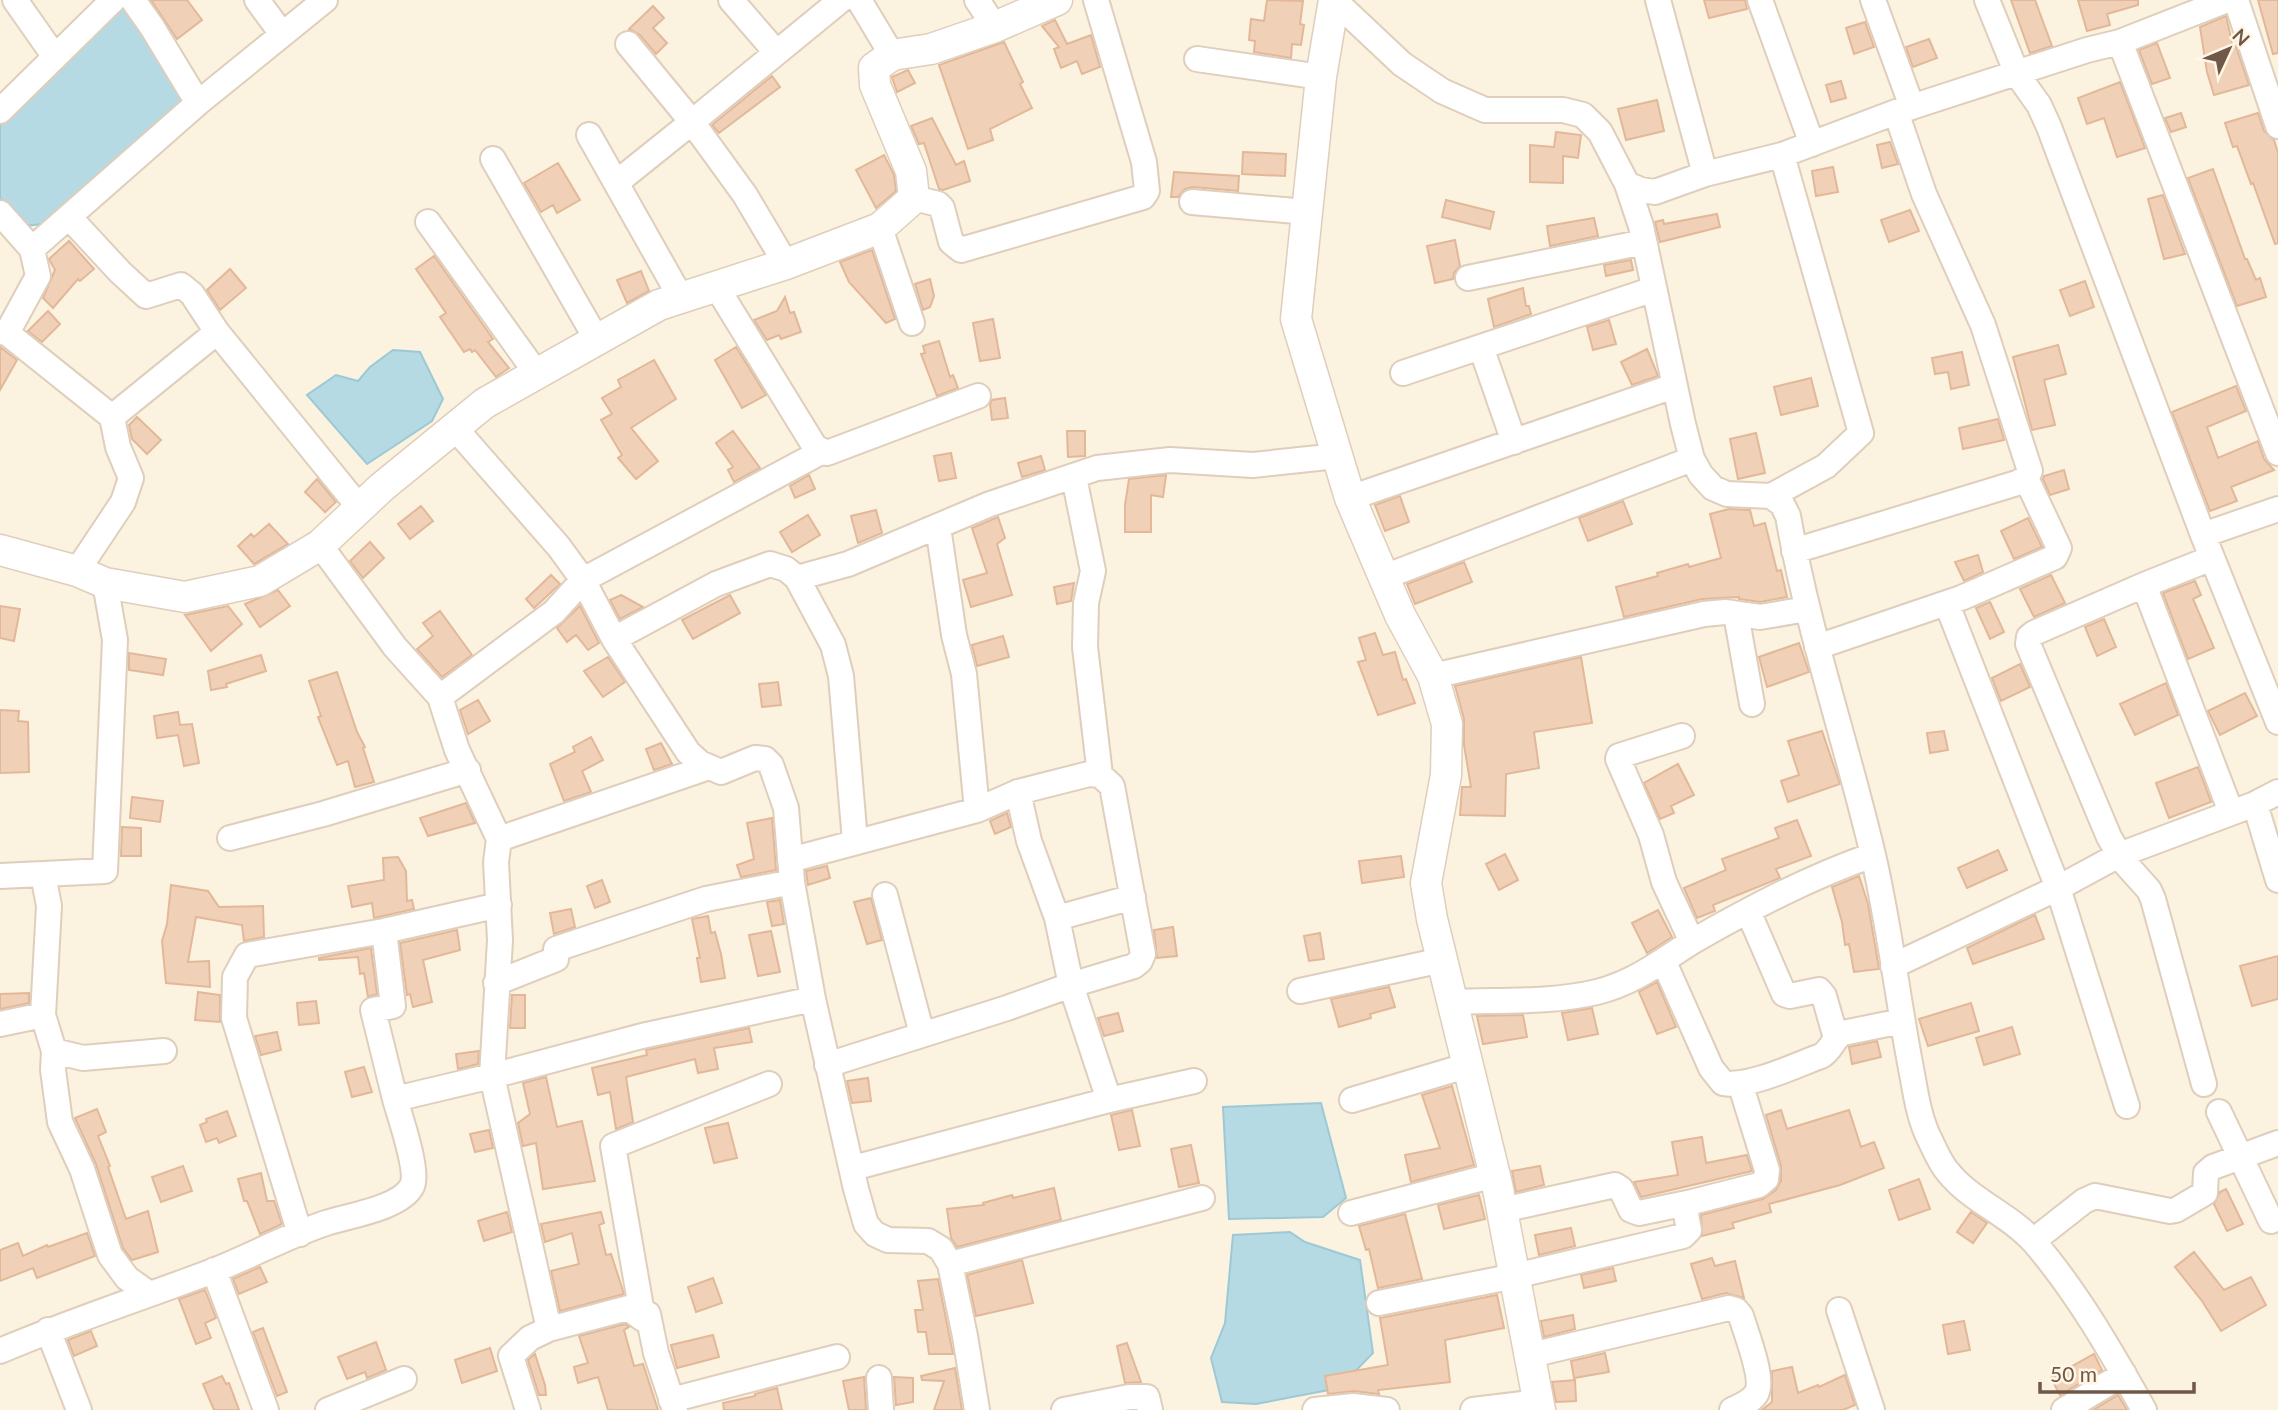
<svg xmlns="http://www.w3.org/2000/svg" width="2278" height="1410" font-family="Lato,sans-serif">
	<rect width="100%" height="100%" fill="#fbf2df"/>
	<path fill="#b5dae3" stroke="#9cc9d5" stroke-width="2" d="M106 6H126L184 99 43 224 24 226 0 198V111Z
		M393 350 420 352 443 399 432 421 367 464 307 395 336 375 358 381 370 367Z
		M1321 1103 1346 1198 1323 1217 1229 1219 1223 1107Z
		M1290 1232 1305 1242 1360 1260 1373 1353 1339 1388 1256 1404 1222 1402 1211 1358 1225 1323 1233 1235Z"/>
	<path fill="#f0d1b8" stroke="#e2b899" stroke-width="2" d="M151 0H187L202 20 177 39Z
		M1267 0 1303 1 1300 24 1304 25 1301 45 1292 44 1291 58 1254 52 1255 41 1249 40 1251 19 1264 21Z
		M1704 0H1745L1747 9 1709 18Z
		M2011 0H2035L2052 46 2030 53Z
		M2078 0H2138V5L2107 14 2110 25 2087 31Z
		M2258 0H2278V53L2273 54Z
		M653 6 664 18 653 28 667 43 656 54 640 35 629 29Z
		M2226 16 2232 42 2234 41 2249 85 2214 95 2207 72 2200 27Z
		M1055 20 1067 44 1091 35 1100 67 1082 74 1077 61 1061 68 1054 49 1059 47 1042 26Z
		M1865 22 1874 47 1854 54 1846 28Z
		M1929 39 1937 58 1913 67 1906 47Z
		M1004 42 1023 82 1020 84 1032 108 990 129 993 140 968 149 939 65Z
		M2157 43 2170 78 2152 84 2139 50Z
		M908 70 915 83 897 92 892 77Z
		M772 76 780 87 719 133 712 125Z
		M1841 81 1846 98 1831 102 1826 85Z
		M2120 82 2145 148 2117 157 2104 118 2087 124 2078 98Z
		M1657 100 1664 131 1626 140 1618 109Z
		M2181 113 2186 127 2171 132 2165 118Z
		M2258 113 2264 131 2274 140 2278 153V243L2275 244 2253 183 2251 184 2237 146 2233 147 2225 123Z
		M932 118 956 165 964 161 970 181 943 190 939 189 924 143 919 144 911 126Z
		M1556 132 1581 135 1578 158 1563 156V183L1530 182V145L1554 147Z
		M1890 142 1898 164 1882 168 1877 145Z
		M1243 152 1286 154 1285 176 1242 174Z
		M884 155 894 175 896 191 876 208 856 170Z
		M558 163 580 200 557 213 553 205 541 212 524 183Z
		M1833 167 1838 192 1816 196 1812 171Z
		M2213 169 2245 259H2247L2256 280 2260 278 2266 297 2237 306 2188 178Z
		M1174 172 1239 176 1238 191 1193 187 1185 189 1178 197H1171Z
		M2163 195 2185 254 2164 259 2148 199Z
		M1446 200 1494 212 1490 229 1442 217Z
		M1910 210 1919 231 1889 242 1881 220Z
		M1717 214 1720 227 1660 242 1655 222 1663 220 1664 224Z
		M1594 218 1598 236 1550 246 1547 226Z
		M1455 240 1460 266 1454 273 1453 279 1435 283 1427 246Z
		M69 241 94 269 80 281 78 279 53 308 43 298 55 270 49 259Z
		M872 250 895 319 886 323 849 282 840 262Z
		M434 256 493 339 488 342 509 368 496 377 475 350 472 352 470 349 464 352 440 317 446 313 416 269Z
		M1631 260 1633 270 1606 276 1604 265Z
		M230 269 246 288 220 310 207 290Z
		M641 271 649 291 627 303 617 280Z
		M930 279 934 296 930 307 923 310 915 284Z
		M2085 281 2094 307 2070 316 2060 290Z
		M1523 288 1526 306H1529L1531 314 1494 327 1488 299Z
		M785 297 790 313 794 312 801 332 781 339 779 335 767 340 754 320 777 311Z
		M48 311 60 324 42 342 28 331Z
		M993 319 1000 358 980 361 973 323Z
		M1609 320 1616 344 1593 350 1587 327Z
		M939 341 950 377 953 375 958 388 937 396 921 354 925 353 923 346Z
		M2058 345 2066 374 2044 380 2055 425 2032 430 2013 357Z
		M0 347 17 360 0 390Z
		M736 347 766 395 742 408 715 360Z
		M1647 349 1658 376 1632 385 1621 362Z
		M1962 352 1969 385 1951 389 1948 372 1935 374 1932 358Z
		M654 360 676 399 631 428 658 461 636 479 618 458 622 455 601 420 612 414 602 398 621 387 618 380Z
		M1811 378 1818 406 1781 415 1774 387Z
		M2236 386 2246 411 2207 427 2218 458 2258 441 2264 459 2274 470 2231 487 2237 501 2210 511 2172 412Z
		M1005 398 1008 418 992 420 990 404 992 400Z
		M137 417 161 440 147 454 132 439 129 425Z
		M1998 419 2004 440 1963 449 1959 428Z
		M733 431 760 468 734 482 728 470 733 467 716 443Z
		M1067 431H1085V456L1068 457Z
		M1756 433 1765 473 1738 479 1730 439Z
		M951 453 956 478 939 481 934 456Z
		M1041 456 1045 470 1022 477 1018 463Z
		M2064 470 2069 489 2050 495 2043 479 2044 476Z
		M809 475 815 489 795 498 790 486Z
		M1166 475 1163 497 1151 495V532H1125V505L1129 479Z
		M317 479 336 502 325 512 305 492Z
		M1400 496 1409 522 1385 531 1375 505Z
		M1623 501 1632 524 1588 541 1579 518Z
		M421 506 433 521 410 539 398 524Z
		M1729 509 1750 510 1754 526 1765 523 1777 571 1781 570 1787 597 1760 602 1739 599V597L1702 599 1624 617 1616 587 1658 576 1657 573 1688 564 1689 567 1721 558 1710 514Z
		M876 510 882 533 858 543 851 516Z
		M808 515 820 535 792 552 780 532Z
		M998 517 1005 538 997 544 1012 595 971 607 963 580 987 573 972 528Z
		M2028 518 2042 547 2014 559 2001 531Z
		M269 524 288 544 254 564 238 546 251 534 254 537Z
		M370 542 384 558 363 578 350 561Z
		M1978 555 1983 572 1964 581 1955 562Z
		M1464 562 1472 582 1415 604 1407 584Z
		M551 575 560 584 534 608 526 599Z
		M2051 575 2065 603 2034 617 2020 589Z
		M2195 581 2201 595 2193 599 2214 648 2188 659 2163 593Z
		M1074 583 1071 601 1057 604 1054 587Z
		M278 590 290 606 260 627 245 604Z
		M621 595 643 607 620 619 610 600Z
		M730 595 740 613 693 639 682 620Z
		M1990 602 2004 632 1990 639 1976 608Z
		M0 606 20 609 14 641 0 638Z
		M228 606 242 624 211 651 185 615Z
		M580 606 599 643 588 650 576 635 567 642 557 628Z
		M440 611 472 655 442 677 417 649 433 636 423 623Z
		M2104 619 2116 647 2097 656 2085 627Z
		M1375 633 1383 655 1395 652 1403 680 1406 679 1415 703 1378 715 1358 662 1366 660 1359 638Z
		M1003 636 1009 657 977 666 972 645Z
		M1799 643 1809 672 1767 687 1759 657Z
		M129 653 166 659 163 675 129 670Z
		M261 655 266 671 226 684 227 687 211 690 208 671Z
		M608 657 625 682 603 697 584 671Z
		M1581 657 1592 723 1534 732 1539 768 1506 774 1505 816 1460 815 1462 787H1471L1464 745V719L1455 686Z
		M2020 664 2030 687 2001 701 1992 678Z
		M337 672 357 732 365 747 363 748 374 782 355 787 348 761 337 765 318 717 321 716 309 681Z
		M778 682 781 705 762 707 759 684Z
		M2166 683 2178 715 2135 735 2120 704Z
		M2245 693 2257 716 2220 735 2208 711Z
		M478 700 490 721 468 734 460 710Z
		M0 710 19 711 18 721 28 722 29 772 0 773Z
		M178 712 180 725 192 724 199 763 184 766 178 735 157 738 154 716Z
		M1822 731 1840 784 1788 802 1781 781 1799 775 1788 741Z
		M1944 731 1948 750 1930 753 1927 733Z
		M591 737 603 760 582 771 591 792 564 801 550 764 575 752 573 747Z
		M661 743 672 764 654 770 646 749Z
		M1678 764 1694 795 1671 806 1674 813 1660 819 1644 783Z
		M2198 767 2211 802 2169 818 2156 783Z
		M132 797 163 801 160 822 130 818Z
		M466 803 475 823 428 836 420 818Z
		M1007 813 1011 827 995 834 990 821Z
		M772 818 776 870 741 877 737 865 754 859 747 823Z
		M1797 820 1811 856 1776 869 1780 878 1713 905 1715 911 1697 918 1684 888 1726 870 1722 859 1779 838 1775 828Z
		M122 827 141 828V856H121Z
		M1998 850 2007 870 1967 888 1958 868Z
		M1505 854 1518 880 1499 890 1486 864Z
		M1401 856 1404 877 1362 883 1359 861Z
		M398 857 406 871 407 901 412 900 414 909 374 918 372 903 352 907 348 886 384 880 383 858Z
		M827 866 830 878 808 885 806 871Z
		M1859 876 1868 904 1879 969 1854 972 1849 944 1845 945 1842 922 1832 887Z
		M602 880 610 902 595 908 587 886Z
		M171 885 208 891 219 907 263 906 264 937 244 941 242 925 196 917 188 962 209 961 210 987 166 983 162 941 167 924Z
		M871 898 882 940 867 944 854 902Z
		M780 900 784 924 772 926 767 902Z
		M571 909 575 927 554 934 550 913Z
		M1658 910 1672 937 1647 953 1632 923Z
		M2035 915 2044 939 1973 964 1967 948Z
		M708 916 711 933 715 932 721 954 725 978 701 982 697 958H700L692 919Z
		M1173 927 1177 956 1157 958 1154 930Z
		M457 930 460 950 423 960 432 1002 413 1007 410 994 407 995 400 943Z
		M771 931 780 972 758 976 749 935Z
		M1320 933 1324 959 1309 961 1304 936Z
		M371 948 377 994 368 997 364 973 360 974 358 957 319 960V958Z
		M2278 956V999L2252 1006 2240 966Z
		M1657 982 1676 1027 1657 1034 1639 992Z
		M1389 987 1395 1007 1370 1014 1371 1018 1339 1027 1331 999Z
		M198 992 220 995V1022L195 1020Z
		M29 993V1003L0 1009V994Z
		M512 995H525V1028H510Z
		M316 1001 319 1023 299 1025 297 1003Z
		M1971 1003 1979 1031 1928 1046 1919 1019Z
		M1592 1008 1598 1034 1568 1040 1562 1013Z
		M1118 1013 1123 1031 1104 1036 1098 1018Z
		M1523 1015 1527 1037 1483 1044 1477 1016Z
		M2012 1027 2020 1054 1984 1065 1976 1038Z
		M749 1028 752 1042 714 1048 718 1069 698 1073 695 1059 626 1077 633 1122 616 1129 610 1092 598 1095 592 1068 647 1055 646 1050Z
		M277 1032 281 1050 261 1055 255 1036Z
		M1877 1041 1881 1057 1852 1064 1849 1047Z
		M479 1051 478 1064 458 1069 456 1054Z
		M364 1067 372 1092 352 1097 345 1072Z
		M546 1077 557 1127 582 1121 595 1181 543 1189 536 1143 523 1146 518 1123 530 1114 523 1083Z
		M868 1078 871 1101 852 1103 847 1081Z
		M1452 1086 1474 1165 1411 1182 1405 1155 1440 1148 1422 1095Z
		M97 1109 106 1132 98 1136 110 1166 108 1167 126 1219 148 1211 158 1252 132 1260 123 1248 96 1164 75 1118Z
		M1132 1110 1140 1146 1119 1150 1111 1115Z
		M1781 1110 1787 1129 1849 1110 1861 1147 1874 1142 1884 1168 1840 1185 1769 1204 1771 1212 1732 1223 1734 1228 1702 1236 1701 1215 1763 1199 1776 1190 1781 1181V1166L1766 1115Z
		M227 1111 236 1136 219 1143 217 1138 206 1142 200 1125 207 1122 206 1119Z
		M728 1123 737 1158 714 1163 705 1128Z
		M489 1130 493 1148 475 1152 470 1134Z
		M1702 1137 1706 1163 1747 1155 1752 1171 1641 1197 1634 1182 1678 1175 1672 1142Z
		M1191 1145 1199 1183 1179 1187 1171 1149Z
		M183 1166 192 1191 161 1202 152 1177Z
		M1540 1166 1544 1185 1516 1192 1512 1171Z
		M261 1173 267 1201H274L282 1224 260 1234 247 1201H244L238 1179Z
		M1919 1179 1930 1209 1899 1220 1889 1190Z
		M1054 1188 1061 1220 957 1247 951 1238 947 1209 984 1205 983 1203 1012 1195 1013 1198Z
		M2226 1189 2243 1224 2227 1231 2214 1204 2220 1192Z
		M1479 1195 1485 1219 1444 1229 1438 1205Z
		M507 1212 512 1232 484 1241 478 1221Z
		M601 1212 604 1223 599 1225 606 1255 611 1254 624 1294 560 1311 551 1271 579 1264 572 1233 545 1242 541 1224Z
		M1971 1212 1987 1223 1973 1243 1957 1232Z
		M1405 1214 1422 1279 1378 1288 1369 1249 1366 1250 1359 1226Z
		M1571 1228 1575 1246 1539 1255 1535 1235Z
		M87 1233 95 1256 37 1278 33 1268 0 1281V1250L18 1243 23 1256 47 1245 48 1247Z
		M2194 1252 2224 1290 2251 1277 2266 1305 2221 1331 2202 1301 2175 1267Z
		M1712 1258 1715 1266 1735 1261 1744 1298 1726 1293 1702 1299 1691 1264Z
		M1022 1260 1033 1303 976 1316 967 1275Z
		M260 1267 267 1282 239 1294 233 1279Z
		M1613 1268 1616 1281 1584 1288 1581 1275Z
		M713 1278 722 1303 696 1312 688 1287Z
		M938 1279 953 1354H929L926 1332H918L915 1310H923L918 1281Z
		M205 1290 216 1318 205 1323 211 1338 196 1344 179 1299Z
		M1497 1295 1504 1328 1445 1340 1450 1382 1378 1390 1379 1394 1354 1391 1328 1394 1325 1376 1388 1365 1380 1318Z
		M1573 1315 1575 1329 1544 1337 1541 1321Z
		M1964 1321 1970 1350 1948 1354 1943 1325Z
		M625 1324 629 1327 624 1330 634 1366 643 1364 658 1410H608L598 1377 578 1383 574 1367 588 1363 579 1336Z
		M263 1328 287 1392 277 1396 253 1332Z
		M91 1331 97 1346 74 1356 68 1340Z
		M713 1335 719 1357 677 1368 671 1345Z
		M376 1342 386 1370 367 1378 365 1372 347 1379 338 1357Z
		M1127 1343 1141 1382 1125 1383 1117 1346Z
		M490 1348 497 1371 462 1383 455 1360Z
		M1605 1353 1609 1372 1574 1378 1571 1361Z
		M535 1354 545 1385 546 1395H539L528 1360Z
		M2094 1354 2102 1370 2060 1395 2051 1378Z
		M1792 1367 1798 1393 1818 1385 1819 1387 1845 1375 1855 1405 1843 1410H1762L1772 1402V1371Z
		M955 1368 962 1410H934L944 1381 922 1380 921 1376Z
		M222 1376 226 1384 229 1383 239 1410H214L203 1384Z
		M864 1377 866 1410H849L843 1381Z
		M894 1377 913 1378V1402L896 1405Z
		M1575 1380 1576 1401 1556 1402 1552 1382Z
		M777 1388 782 1410H724L723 1403 755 1396V1394Z
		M2118 1395 2127 1410H2093Z"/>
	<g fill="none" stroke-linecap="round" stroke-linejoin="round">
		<g stroke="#dfcebc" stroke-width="28">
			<path id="minor" d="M15 0 55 57
				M257 0 282 34
				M731 0 776 52
				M859 0 892 55
				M977 0 995 27
				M1334 0 1402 64 1442 91 1485 110H1563L1583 115 1600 132 1627 184 1641 190 1655 192 1705 174 1782 155 1896 112 2087 50 2120 42 2227 0
				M1658 0 1705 174
				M1760 0 1812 144
				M1873 0 1912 107
				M1987 0 2017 74 2039 105 2049 127 2203 535 2278 722
				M2236 0 2278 126
				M2120 42 2278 453
				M1197 59 1321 77
				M198 103 325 0
				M0 111 113 0
				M589 135 681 298
				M493 159 597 340
				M616 183 692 122 628 44
				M1627 184 1641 226 1683 424 1692 459 1701 475 1713 488 1727 494 1771 496 1782 504 1788 516C1808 631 1846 741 1873 855 1889 923 1897 994 1910 1063 1915 1088 1918 1117 1930 1140 1935 1150 1940 1163 1948 1172 1971 1201 2009 1214 2034 1242 2077 1292 2112 1353 2144 1410
				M914 198 938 204 942 208 951 242 961 250 1143 197 1147 191 1144 162 1096 0
				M1192 202 1307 212
				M0 213 32 249 198 103 152 27 133 0
				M69 217 120 272 146 296 181 285 192 294 217 332
				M428 222 537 374
				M880 228 912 323
				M786 264 745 195 692 122 841 0
				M1468 278 1644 242
				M716 286 815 447 827 453 978 396
				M0 332 7 333 112 417 217 332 359 507
				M7 333 38 276 32 249
				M1481 347 1514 442
				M1403 373 1654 289
				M454 427 559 547 583 580 614 639 688 752 700 763 721 772 755 758 765 759 771 765 786 808 792 882 813 999 856 1189 866 1224 875 1234 888 1240 928 1241 941 1249 950 1264 965 1336 977 1410
				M1074 477 1093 571 1086 603 1085 647 1100 775
				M1771 496 1826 466 1861 433 1782 155
				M1350 498 1674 386
				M938 527 954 635 964 674 977 810
				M2203 535 2278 509
				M320 545 395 647 440 697 457 750 499 839 496 862 500 940 492 1076 549 1329
				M1794 551 2017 483 2026 478 2030 471 1983 325 1924 194 1896 112
				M77 571 123 502 131 478 118 447 112 417
				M1384 577 1692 459
				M797 578 833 645 841 676 855 841
				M2144 585 2231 812
				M1947 604 2058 888 2127 1106
				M1736 614 1752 704
				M614 639 716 584 770 564 786 569 797 578 848 564 990 504 1097 468 1170 460 1253 465 1337 456
				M1817 647 1961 598 2055 557 2059 548 2026 478
				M1433 676 1704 614 1725 612 1760 617 1807 609
				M440 697 554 612 583 580 821 452
				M1682 736 1619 756 1618 759 1651 835 1664 882 1692 942
				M2255 804 2278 880
				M230 838 323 814 468 770
				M499 839 709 767
				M790 860 977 810 1018 792 1089 774 1100 775 1112 786 1143 954 1140 961 1134 966 1071 985 1109 1100 1194 1081
				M0 876 43 874
				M885 895 922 1034
				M1748 911 1784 994 1790 996 1819 990 1824 996 1836 1038
				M1057 918 1133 897
				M384 931 393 1006 373 1010 395 1099
				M1664 962 1711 1068 1723 1083C1749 1088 1796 1065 1821 1056 1832 1050 1833 1038 1843 1033L1902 1021
				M1893 966 2058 888 2119 855 2255 804 2278 792
				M496 983 556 959V949L706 899 792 882
				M1300 991 1442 960
				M1453 1002C1500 1000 1551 1003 1597 992 1637 982 1662 960 1695 940 1753 907 1810 877 1873 855
				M43 1015 49 906 43 874 105 871 115 640 105 583
				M0 1024 43 1015 54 1051 53 1070 60 1122 82 1169 110 1255 127 1278 148 1293
				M54 1051 83 1058 164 1051
				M827 1065 1007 1008 1071 985 1057 918 1029 841 1018 792
				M2204 1084 2153 899 2149 890 2123 861 2109 837 2028 644 2029 637 2034 633 2144 585 2212 558
				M1352 1100 1469 1065
				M2219 1112 2271 1221
				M853 1168 1109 1100
				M1502 1210 1615 1185 1621 1189 1631 1210 1639 1213 1692 1202 1759 1185 1766 1179 1767 1170 1740 1083
				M1351 1213 1495 1175
				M300 1234 234 1018 235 977 247 955 384 931 499 905
				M2033 1241 2084 1201 2095 1196 2170 1211 2176 1210 2205 1193 2206 1173 2213 1167 2278 1143
				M950 1264 1202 1198
				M214 1270 266 1410
				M1379 1303 1515 1276 1683 1236 1689 1230 1684 1204
				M1839 1310 1872 1410
				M643 1319 613 1146 769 1084
				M48 1330 79 1410
				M0 1351C70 1321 142 1298 213 1271 251 1256 287 1236 326 1223 348 1216 401 1208 412 1186 419 1171 400 1117 395 1099L492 1076 642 1036 813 999
				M1531 1355 1729 1308 1736 1310 1741 1316C1746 1333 1765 1380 1756 1394 1751 1402 1740 1406 1732 1410
				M879 1378 881 1410
				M671 1400 837 1357
				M328 1410 404 1379
				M528 1410 511 1356 530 1338 549 1329 628 1308 643 1319 648 1314 656 1353 675 1410
				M1064 1410 1129 1397H1147L1150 1410
				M1315 1410 1353 1406 1387 1410
				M1473 1410 1538 1402
				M2064 1410 2124 1374"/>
		</g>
		<g stroke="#dfcebc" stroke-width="33">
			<path id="tertiary" d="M1334 0 1321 77 1296 319 1350 498 1400 615 1433 676 1447 724 1446 775 1426 883 1432 919 1497 1184 1540 1410
				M0 550 77 571 105 583 185 597 260 581 320 545 382 487 485 403 659 305 786 264 880 228 914 198 911 171 875 85 874 68 892 55 931 49 995 27 1057 0"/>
		</g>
		<use href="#minor" stroke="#fff" stroke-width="24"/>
		<use href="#tertiary" stroke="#fff" stroke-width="30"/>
	</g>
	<g transform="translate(2229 49) rotate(46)" stroke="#fff6e5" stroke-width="5" paint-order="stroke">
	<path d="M0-5L12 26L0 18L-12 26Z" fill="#705848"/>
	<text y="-10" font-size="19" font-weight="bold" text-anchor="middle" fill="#705848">N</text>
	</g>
	<path d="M2040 1382v10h154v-10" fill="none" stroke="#705848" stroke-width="3.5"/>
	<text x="2050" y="1382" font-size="21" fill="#705848" stroke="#fff6e5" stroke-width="5" paint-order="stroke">50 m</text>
</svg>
